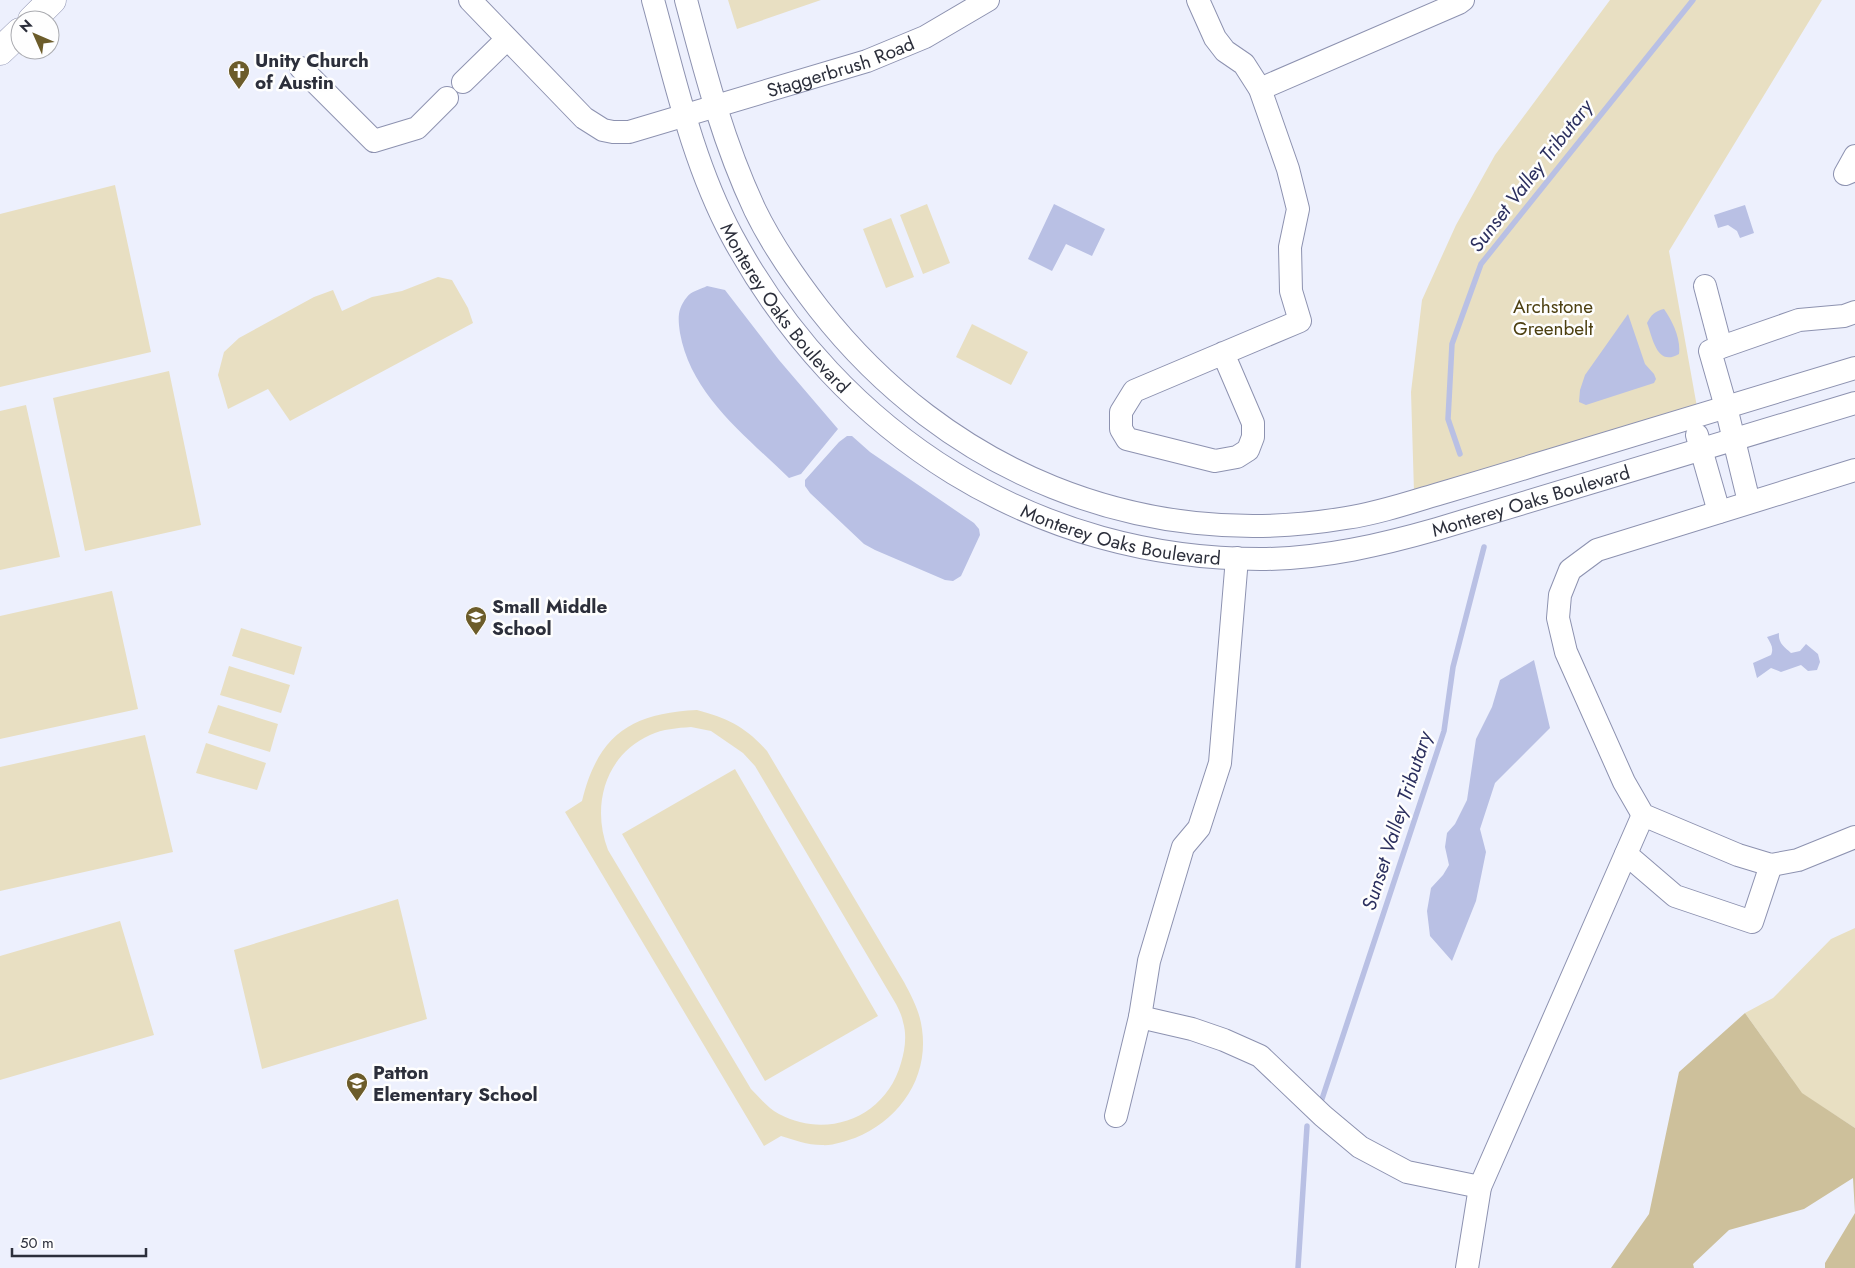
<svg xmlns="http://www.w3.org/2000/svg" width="1855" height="1268" font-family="Jost,sans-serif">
	<rect width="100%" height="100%" fill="#edf0fd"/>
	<path fill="#e8dfc2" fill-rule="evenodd" d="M728 0H821L737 29Z
		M1610 0H1822L1669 251 1697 407 1414 492 1411 392 1422 300 1456 225 1495 155Z
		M115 185 151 352 0 387V214Z
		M927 204 950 263 923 274 900 215Z
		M891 218 914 277 886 288 863 229Z
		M438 277 452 280 468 308 473 323 290 421 268 389 228 409 218 375 224 352 239 338 314 297 333 290 342 311 372 297 402 291Z
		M972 324 1028 352 1011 385 956 357Z
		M169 371 201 525 85 551 53 398Z
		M26 405 60 557 0 570V411Z
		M112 591 138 709 0 739V616Z
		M241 628 302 647 294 675 232 656Z
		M229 666 290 685 281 713 220 695Z
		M218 705 278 724 270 752 208 733Z
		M697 710C727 718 746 727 767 751L904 982C912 997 920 1012 922 1029 929 1077 900 1120 855 1138 846 1141 832 1146 822 1145 807 1145 794 1140 781 1136L764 1146 565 812 582 801C598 735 631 713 697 710ZM691 727 711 731 743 753 755 766 896 1004C899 1010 902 1016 903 1022 907 1035 905 1050 901 1063 886 1117 828 1140 779 1114 768 1108 760 1098 751 1089L608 850C591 806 605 755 650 735 663 729 677 728 691 727Z
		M145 735 173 852 0 891V767Z
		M206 743 266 763 257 790 196 773Z
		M735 769 878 1016 765 1081 622 834Z
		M398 899 427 1019 262 1069 234 950Z
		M120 921 154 1035 0 1080V956Z
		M1855 928V1128L1787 1084 1792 1079 1745 1013 1773 998 1831 939Z"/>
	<path fill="#cdc09b" d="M1745 1013 1802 1093 1855 1128V1268H1825V1263L1855 1213 1853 1178 1804 1209 1729 1230 1693 1264 1694 1268H1611L1649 1214 1679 1072Z"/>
	<path fill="#b9c0e4" d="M1054 204 1105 229 1092 256 1066 244 1052 271 1028 259Z
		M1745 205 1754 233 1740 238 1737 231 1728 225 1718 228 1714 215Z
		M707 286 725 290 779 360 838 429 801 474 789 478C746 436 691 395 680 333 678 319 677 309 687 297 690 292 701 289 707 286Z
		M1664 309C1673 322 1681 339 1679 354 1657 367 1653 339 1647 323 1651 315 1655 311 1664 309Z
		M1628 314 1645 364 1654 374 1656 379 1654 383 1586 405 1579 402 1580 390 1585 375Z
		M847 436H852L870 452 974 523 979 529 980 535 961 576 953 581 945 580 875 550 864 544 810 493 805 486V480L839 442Z
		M1779 633C1778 643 1784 647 1791 653L1800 651 1806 644 1818 654 1820 662 1817 670 1808 671 1801 665 1781 672 1771 668 1757 678 1753 663 1771 655C1774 648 1771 644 1767 637Z
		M1534 660 1550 728 1495 783 1480 829 1486 852 1476 901 1452 961 1430 936 1427 911 1431 888 1443 875 1449 865 1445 847 1447 833 1455 824 1467 800 1476 739 1492 707 1500 680Z"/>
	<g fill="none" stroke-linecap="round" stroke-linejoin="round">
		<path stroke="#b9c0e4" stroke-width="5.5" d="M1460 454 1448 419 1452 344 1481 264 1693 0
			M1322 1099 1444 731 1453 667 1484 547
			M1298 1268 1307 1126"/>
		<g stroke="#8d92b0" stroke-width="24">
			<g id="minor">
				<path id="s1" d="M470 0 584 118 603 130 613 132H629L867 61 925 37 988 0"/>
				<path id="s2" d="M653 0C675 80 693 163 732 236 840 436 1037 561 1266 559 1325 558 1381 545 1437 529L1855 403"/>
				<path d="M686 0C705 72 723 142 755 210 772 245 795 278 819 309 946 471 1141 553 1346 518 1373 514 1399 506 1425 498 1462 487 1500 476 1538 464 1643 432 1749 400 1855 368"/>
				<path d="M1198 0 1215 38 1225 51 1244 64 1260 89 1288 169 1298 209 1290 247 1291 291 1300 321 1134 391 1121 412V429L1127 439 1215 461 1237 457 1248 450 1253 437V423L1223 353"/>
				<path d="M301 68 374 141 417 128 447 98"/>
				<path d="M463 82 507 39"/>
				<path d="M1260 89 1459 3 1463 0"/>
				<path d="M1855 156 1845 174 1855 170"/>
				<path d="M1705 286 1721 347"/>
				<path d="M1697 435 1719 512"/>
				<path d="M1855 470 1597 550 1570 570 1560 595 1558 618 1566 652 1624 782 1643 815 1738 855 1771 865 1798 860 1855 837"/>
				<path d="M1749 502 1726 407 1710 351 1799 320 1844 316 1855 312"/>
				<path d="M1626 854 1675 896 1752 922 1771 865"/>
				<path d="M1140 1017 1192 1029 1224 1040 1260 1056 1323 1116 1360 1147 1407 1172 1480 1187"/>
				<path d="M1116 1116 1140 1017 1149 961 1183 847 1199 828 1220 763 1237 558"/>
				<path d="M1467 1268 1480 1187 1643 815"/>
			</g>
		</g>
		<g stroke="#8d92b0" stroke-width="29">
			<path id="major" d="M32 20 52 0
				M0 51 20 32"/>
		</g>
		<use href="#minor" stroke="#fff" stroke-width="22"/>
		<use href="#major" stroke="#fff" stroke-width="28"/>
	</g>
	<defs>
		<g id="church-pin" transform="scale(1.125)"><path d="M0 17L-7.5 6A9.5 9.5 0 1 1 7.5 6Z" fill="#6c5c2a" stroke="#fefefe"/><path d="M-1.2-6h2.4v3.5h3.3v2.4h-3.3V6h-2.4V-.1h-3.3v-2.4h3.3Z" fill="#fff"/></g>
		<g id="school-pin" transform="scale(1.125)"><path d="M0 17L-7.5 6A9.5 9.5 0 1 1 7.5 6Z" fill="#6c5c2a" stroke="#fefefe"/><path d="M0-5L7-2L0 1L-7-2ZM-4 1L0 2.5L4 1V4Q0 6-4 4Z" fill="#fff"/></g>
	</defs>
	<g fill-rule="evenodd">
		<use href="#church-pin" x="239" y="71"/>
		<use href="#school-pin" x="476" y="617"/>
		<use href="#school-pin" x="357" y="1083"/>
	</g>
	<g text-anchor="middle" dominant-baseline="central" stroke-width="5" stroke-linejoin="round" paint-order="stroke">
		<g font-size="19" font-weight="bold" fill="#2c2f3b" stroke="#fefefe" text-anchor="start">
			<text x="255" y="60">Unity Church<tspan x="255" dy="22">of Austin</tspan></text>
			<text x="492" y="606">Small Middle<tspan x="492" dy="22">School</tspan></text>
			<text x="373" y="1072">Patton<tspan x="373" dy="22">Elementary School</tspan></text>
		</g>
		<g font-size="19" fill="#2c2f3b" stroke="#fefefe">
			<text stroke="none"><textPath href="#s1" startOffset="434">Staggerbrush Road</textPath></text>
			<text stroke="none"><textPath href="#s2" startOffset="339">Monterey Oaks Boulevard</textPath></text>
			<text stroke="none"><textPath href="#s2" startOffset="1178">Monterey Oaks Boulevard</textPath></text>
			<text stroke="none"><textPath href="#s2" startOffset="758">Monterey Oaks Boulevard</textPath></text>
		</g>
		<g font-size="19" fill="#4d4011" stroke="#fefefe">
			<text x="1553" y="306">Archstone<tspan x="1553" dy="22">Greenbelt</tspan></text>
		</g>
		<g font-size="20" font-style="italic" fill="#2b2f5e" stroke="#fefefe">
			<text transform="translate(1531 176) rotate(-52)">Sunset Valley Tributary</text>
			<text transform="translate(1397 821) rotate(-72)">Sunset Valley Tributary</text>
		</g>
	</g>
	<g transform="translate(35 35) rotate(315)"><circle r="24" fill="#fefefe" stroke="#aaabb0"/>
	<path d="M0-4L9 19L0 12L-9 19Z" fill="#6c5c2a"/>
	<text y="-8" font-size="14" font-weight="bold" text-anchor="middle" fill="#2c2f3b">N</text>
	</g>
	<path d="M12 1248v8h134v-8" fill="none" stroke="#2c2f3b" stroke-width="2.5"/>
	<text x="20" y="1248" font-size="15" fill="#2c2f3b" stroke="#fefefe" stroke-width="4" paint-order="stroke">50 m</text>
</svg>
